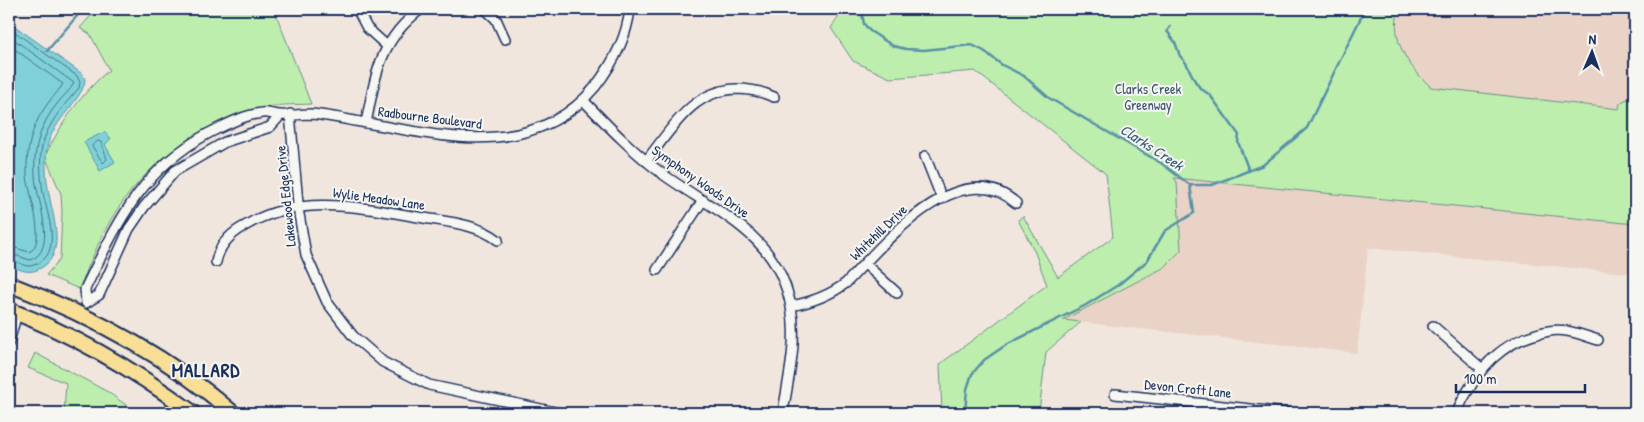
<svg xmlns="http://www.w3.org/2000/svg" width="1644" height="422" font-family="'Patrick Hand',sans-serif">
	<rect width="100%" height="100%" fill="#f0e6de"/>
	<filter id="ink" filterUnits="userSpaceOnUse"><feTurbulence type="fractalNoise" baseFrequency=".02" numOctaves="2"/><feDisplacementMap in="SourceGraphic" scale="10" xChannelSelector="R" yChannelSelector="G"/><feConvolveMatrix kernelMatrix="1 2 1 2 8 2 1 2 1" color-interpolation-filters="sRGB"/></filter>
	<g filter="url(#ink)">
		<path fill="#e9d2c6" d="M1199 9H1635V111L1251 66Z
			M1173 178 1635 224V274L1368 248 1357 353 1062 320 1165 267Z"/>
		<path fill="#bdeeae" stroke="#6c8e86" d="M97 9H274L311 104C297 105 282 104 269 107 210 119 160 152 124 200 104 226 92 259 79 289L46 275 60 259 62 212 61 194 45 156C60 125 82 92 109 70L90 34 80 28Z
			M844 9H1399C1389 40 1409 67 1431 87L1619 109 1620 103 1627 99 1635 101V224L1174 178 1177 182 1181 250 1165 267 1063 320 1081 322 1046 352 1039 413H942L940 364 1047 285 1034 250 1018 220 1023 216 1058 277 1113 237 1106 174 975 71 890 78 853 61 831 28Z
			M35 353 108 392 137 413H109L101 409 99 413H64L66 383 28 368Z"/>
		<path fill="#80d1d7" stroke="#5890a7" d="M9 22 81 73 85 79C85 98 52 120 47 148 45 163 46 180 49 194 53 218 68 257 37 270 27 274 16 269 9 263Z
			M104 132 111 138 105 145 115 162 100 171 84 142Z"/>
		<g fill="none" stroke-linecap="round" stroke-linejoin="round">
			<path stroke="#43708e" stroke-width="1" d="M9 28 77 76 80 82 79 88C63 106 48 123 42 146 39 161 41 178 43 193 47 214 64 255 34 265 24 269 18 260 9 259
				M9 36 74 83C70 91 62 97 57 104 40 125 33 149 35 176 36 197 59 251 30 260L9 253
				M9 45 63 84C58 93 49 100 44 109 31 128 26 152 27 175 28 192 48 244 29 252L9 246
				M98 141 101 142 107 159 103 163 92 146Z"/>
			<path stroke="#5890a7" stroke-width="2.5" d="M861 9 864 24 870 31 893 46 906 49 924 50 972 45 984 51 1002 65 1024 76 1049 98 1161 163 1190 185 1194 213 1165 231 1147 261 1118 285 1086 305 1006 345 984 360 972 374 967 389 965 413
				M1170 27 1167 31 1175 42 1180 56 1186 63 1195 81 1200 88 1210 95 1239 135 1238 142 1249 171
				M47 51 83 9
				M1190 185H1212L1263 165 1307 128 1365 9"/>
			<g stroke="#1b2f5e" stroke-width="12">
				<path id="minor" d="M357 9 367 28 387 46
					M485 9 496 19 505 39
					M583 100C608 126 634 153 664 175 717 213 778 234 791 307 798 342 788 379 783 413
					M290 114 299 214 306 255 327 302 353 336 383 362 429 385 560 413
					M280 116 270 127 225 142 175 171 144 207 129 229 99 295 86 303 85 289C118 222 140 171 209 133 225 125 244 115 262 113 268 112 274 115 280 115 290 116 300 114 310 114 325 115 340 118 355 121 438 135 532 163 595 87 612 65 627 37 630 9
					M366 123C376 74 379 41 421 9
					M925 156 942 199
					M646 161C672 129 691 91 736 89 750 89 761 91 774 97
					M216 262C219 246 229 235 243 227 297 193 359 207 418 217 445 222 476 223 498 240
					M865 264 897 293
					M657 270 703 200
					M791 306C812 302 829 296 846 283 882 246 958 152 1016 203
					M1433 326 1481 368
					M9 342 17 313
					M1115 394 1287 413
					M1458 413C1459 404 1464 397 1469 389 1487 357 1512 338 1549 331 1566 328 1582 335 1598 340"/>
			</g>
			<g stroke="#1b2f5e" stroke-width="18">
				<path id="primary" d="M9 284C90 315 168 356 233 413
					M9 310C76 335 136 371 193 413"/>
			</g>
			<use href="#minor" stroke="#f6f6f2" stroke-width="9"/>
			<use href="#primary" stroke="#f9df96" stroke-width="14"/>
		</g>
	</g>
	<g text-anchor="middle" dominant-baseline="central" stroke-width="4" stroke-linejoin="round" paint-order="stroke">
		<g font-size="14" fill="#3b556e" stroke="#f6f6f2">
			<text x="1148" y="88">Clarks Creek<tspan x="1148" dy="16">Greenway</tspan></text>
		</g>
		<g font-size="14" fill="#1b2f5e" stroke="#f6f6f2">
			<text transform="translate(430 117) rotate(7)">Radbourne Boulevard</text>
			<text transform="translate(701 181) rotate(35)">Symphony Woods Drive</text>
			<text transform="translate(285 196) rotate(-96)">Lakewood Edge Drive</text>
			<text transform="translate(379 198) rotate(8)">Wylie Meadow Lane</text>
			<text transform="translate(878 232) rotate(-44)">Whitehill Drive</text>
			<text transform="translate(1188 388) rotate(6)">Devon Croft Lane</text>
		</g>
		<g font-size="15" font-style="italic" fill="#34587c" stroke="#f6f6f2">
			<text transform="translate(1152 147) rotate(33)">Clarks Creek</text>
		</g>
		<g font-size="19" font-weight="bold" letter-spacing="1" fill="#1b2f5e" stroke="#f6f6f2">
			<text x="206" y="370">MALLARD</text>
		</g>
	</g>
	<rect width="1644" height="422" fill="none" stroke="#f6f6f2" stroke-width="30"/>
	<rect x="15" y="15" width="1614" height="392" fill="none" stroke="#1b2f5e" stroke-width="2" filter="url(#ink)"/>
	<g transform="translate(1592 52) rotate(2)" stroke="#f6f6f2" stroke-width="4" paint-order="stroke">
	<path d="M0-4L9 19L0 12L-9 19Z" fill="#1b2f5e"/>
	<text y="-8" font-size="14" font-weight="bold" text-anchor="middle" fill="#1b2f5e">N</text>
	</g>
	<path d="M1456 384v8h129v-8" fill="none" stroke="#1b2f5e" stroke-width="2.5"/>
	<text x="1464" y="384" font-size="15" fill="#1b2f5e" stroke="#f6f6f2" stroke-width="4" paint-order="stroke">100 m</text>
</svg>
